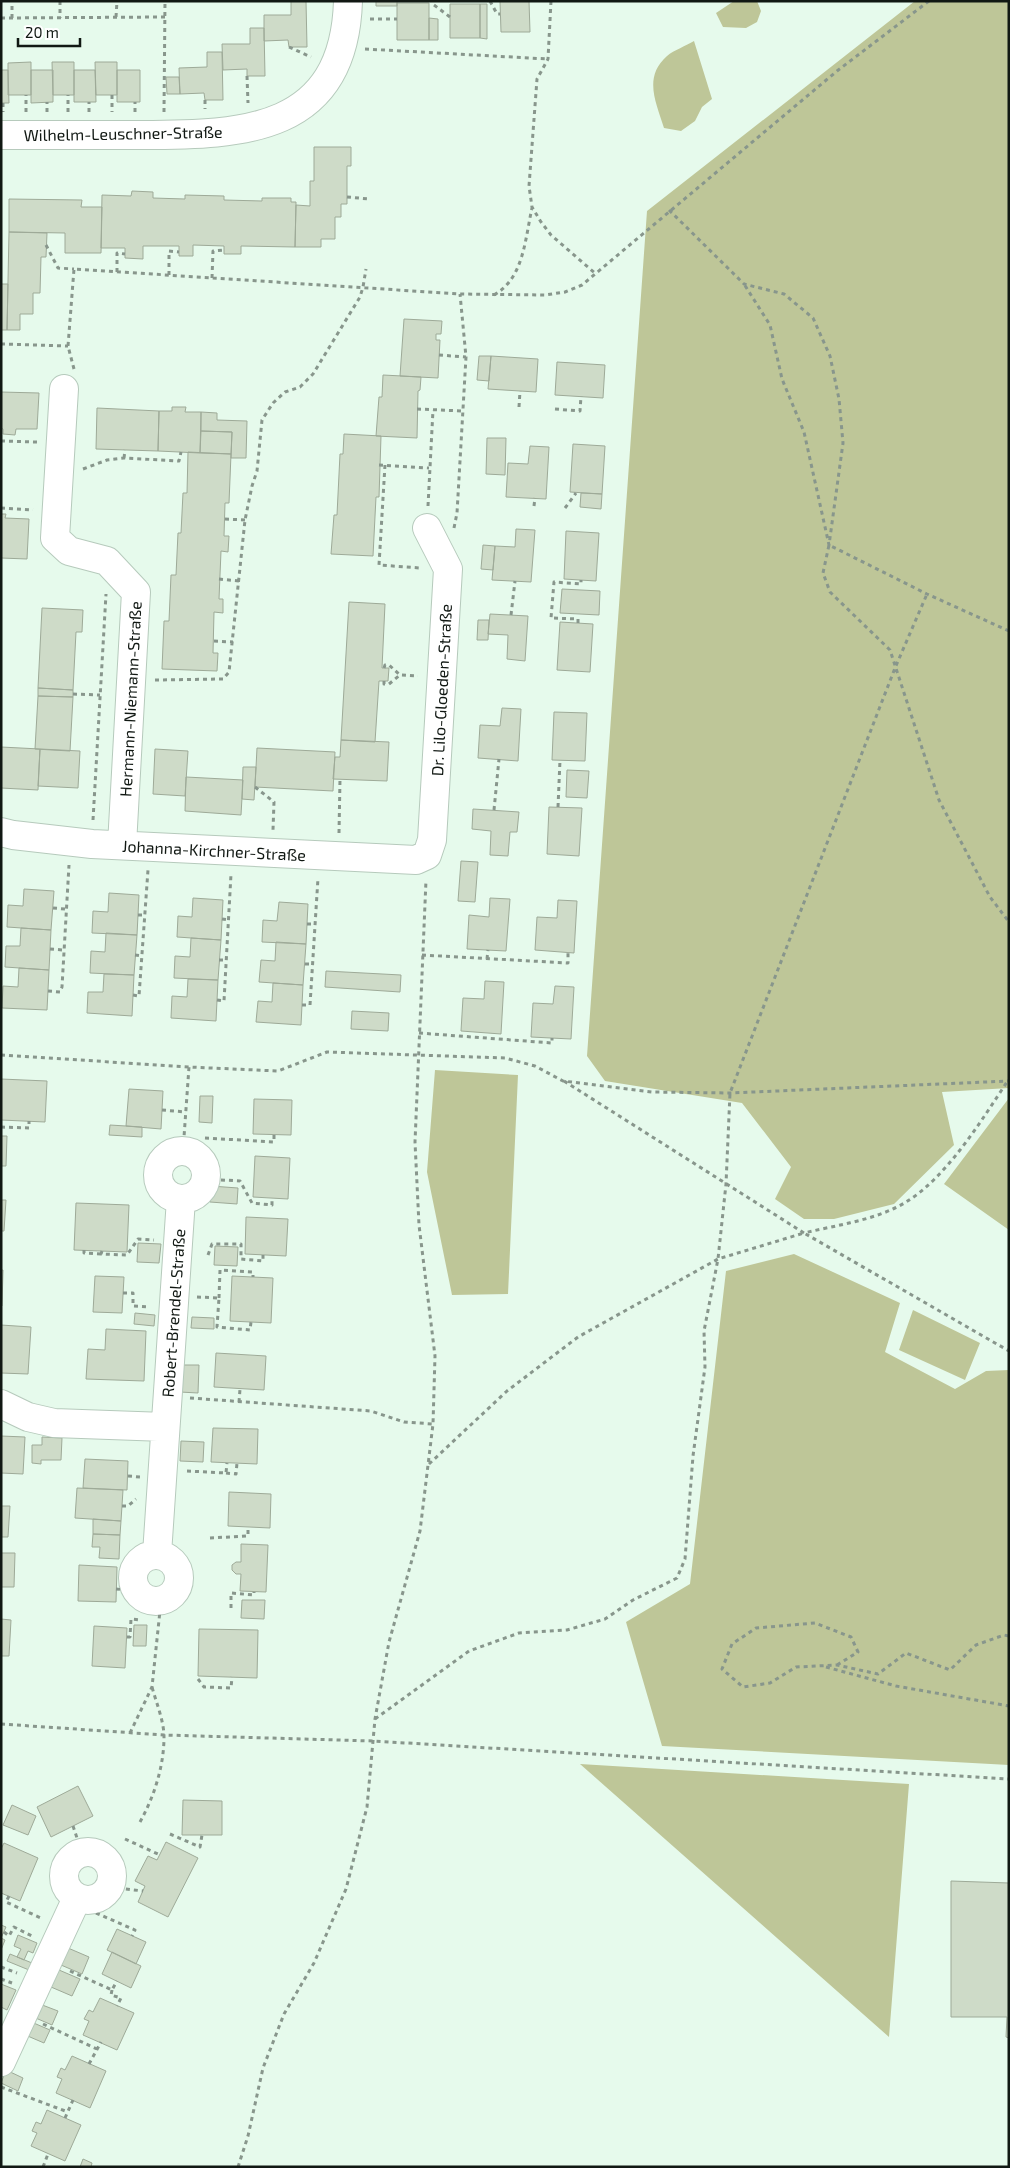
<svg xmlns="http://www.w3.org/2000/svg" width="1010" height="2168" font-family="'Exo 2',sans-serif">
	<rect width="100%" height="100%" fill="#e6faec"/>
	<path fill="#bec698" d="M734 1H757L761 11 757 22 746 28 723 27 716 13Z
		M915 1H1009V1088L942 1092 954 1145 894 1204 834 1219H804L775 1199 791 1167 742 1103 605 1081 587 1056 647 211Z
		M694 41 712 99 702 107 695 121 681 131 664 128C656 102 643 77 667 56 674 50 686 46 694 41Z
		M435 1070 518 1075 508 1294 452 1295 427 1172Z
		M1009 1098V1230L944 1184Z
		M794 1254 900 1303 885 1352 955 1389 986 1371 1009 1370V1765L662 1746 626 1622 690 1584 726 1271Z
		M913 1310 980 1343 965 1380 899 1350Z
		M580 1764 909 1784 889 2037Z"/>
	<path fill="#cedbc8" stroke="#9eaa98" d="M291 1H306L307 47H289L288 40 264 41V15H291Z
		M376 1H397V6H376Z
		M500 1H529L530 32H501Z
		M397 3H429V40H397Z
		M450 4H480V38H450Z
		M480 4H487V39L480 38Z
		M429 18 438 19V40H429Z
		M250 28H264L265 76H247V69L223 70 222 44H250Z
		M207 52H222L223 100H205L204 93 180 94 179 68 207 67Z
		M31 62V95H8V63Z
		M52 62H74V95H53Z
		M95 62H117V95H96Z
		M1 70H8L9 103H1Z
		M31 70H53V102L31 103Z
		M74 70H95L96 102H74Z
		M117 70H140V102H117Z
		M166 77H179L180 94H167Z
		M314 147H351V166H347V204H341V217H335V239H321V247H295L296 205 310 206V181H314Z
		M132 191 153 192V198L185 199V195L224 196V200L262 201V198H291V202H296L295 247 241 246V254H224V246L193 245V256H179V246H143V259L125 258V248H101L102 195 131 196Z
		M9 199 82 200 81 207H102L101 253H65V233L9 232Z
		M9 232 47 233 46 257H41L40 293H33V314H20V330H7Z
		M1 284H8L7 330H1Z
		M404 319 442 321 441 334H436V340H440L438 378 400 376Z
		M479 356H491L489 381 477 380Z
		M491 356 538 359 536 392 488 389Z
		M557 362 605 365 603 398 555 395Z
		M383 375 421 377 420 390 418 391 417 438 376 436 379 397H382Z
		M1 392 39 393 37 429H16L15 435 3 434V429L1 428Z
		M172 407H186L185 412H201L200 453 158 451 159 411H172Z
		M97 408 159 411 158 451 96 449Z
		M201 412 217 413V420L247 421 246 458H231L232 432 201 431Z
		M201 431 232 432 231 454 200 453Z
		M344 434 381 436 379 497H376L373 556 331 554 334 515H337L340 454H343Z
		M487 438H506L505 475 486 474Z
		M573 444 605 446 602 494 570 492Z
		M530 446 549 447 546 499 506 497 508 463 528 464Z
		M188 452 231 454 229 503H225L224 536H229L228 552 221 551 219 599H223V613L214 612 213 653H218L217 671 162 669 164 621H169L171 575H176L178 533H181L183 493H187Z
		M581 493 602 494 601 509 580 507Z
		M1 514H6L5 518 29 519 27 559 1 558Z
		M516 529 535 530 531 582 492 580 495 546 515 547Z
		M566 531 599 533 596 581 564 579Z
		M483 545 495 546 493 570 481 569Z
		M562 589 600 591 599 615 560 613Z
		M349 602 385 604 382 668H389L388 681H379L375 742 341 740Z
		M42 608 83 610 82 632H76L73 690 38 688Z
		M490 614 528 616 525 661 507 659 508 635 488 634Z
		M478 620H489L488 640H477Z
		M560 622 593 624 590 672 557 670Z
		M38 688 73 690V697L38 696Z
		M38 696 73 697 70 751 35 749Z
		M502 708 521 709 518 761 478 758 480 725 500 726Z
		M554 712 587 713 585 761 552 760Z
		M341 740 389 742 387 781 333 779 335 757H340Z
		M1 747 40 749 38 790 1 788Z
		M257 748 335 752 333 791 255 787Z
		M40 749 80 751 78 788 38 786Z
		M155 749 188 751 185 796 153 794Z
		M243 767H256L254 800 242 799Z
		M567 770 589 771 587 798 566 797Z
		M186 777 243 780 241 815 185 811Z
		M549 807 582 808 579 856 547 854Z
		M473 809 519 812 517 832H510L508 856 490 855 491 831 472 829Z
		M461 861 478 862 475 902 458 901Z
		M24 889 54 891 51 930 7 927 8 905 23 906Z
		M109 893 139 895 137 935 92 933 93 911 108 912Z
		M193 898 223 900 221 940 177 937 178 916 192 917Z
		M490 898 510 899 506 951 467 949 469 915 489 917Z
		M558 900 577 901 574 953 535 950 537 917 557 918Z
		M279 902 308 904 306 944 262 942 263 920 277 921Z
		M21 928 51 930 49 970 5 967 6 946H20Z
		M106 933 137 935 134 975 90 973 91 951 105 952Z
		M191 938 221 940 218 980 174 978 175 956 190 957Z
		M276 942 306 944 303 985 259 982 261 960 275 961Z
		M19 968 49 970 47 1010 2 1008 3 986 18 987Z
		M326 971 401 975 400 992 325 987Z
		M104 974 134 975 132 1016 87 1013 88 992H103Z
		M188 979 218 980 216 1021 171 1018 172 996 187 997Z
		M485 981 504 982 501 1034 461 1031 463 998 484 999Z
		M273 983 303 985 301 1025 256 1022 258 1001 272 1002Z
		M555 986 574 987 571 1039 531 1037 533 1003 553 1004Z
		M352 1011 389 1013 388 1031 351 1029Z
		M1 1079 47 1081 45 1122 1 1120Z
		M129 1089 163 1091 161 1129 126 1126Z
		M200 1096H213L212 1123 199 1122Z
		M254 1099 292 1100 291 1135 253 1134Z
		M110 1125 142 1127V1137L109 1135Z
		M1 1136H7L6 1166H1Z
		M255 1156 290 1158 288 1199 253 1197Z
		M211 1186 238 1188 237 1204 210 1202Z
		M1 1200H6L4 1231H1Z
		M76 1203 129 1205 127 1252 74 1250Z
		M246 1217 288 1219 286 1256 245 1254Z
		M138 1243 161 1244 159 1263 137 1262Z
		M215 1246 238 1247 237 1266 214 1265Z
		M1 1270H3L2 1306H1Z
		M95 1276 124 1277 122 1313 93 1312Z
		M232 1276 273 1278 271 1323 230 1321Z
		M135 1313 155 1315 154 1326 134 1324Z
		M192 1317 214 1318V1329L191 1328Z
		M1 1325 31 1327 28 1374 1 1373Z
		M106 1329 146 1331 144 1381 86 1379 88 1349 105 1350Z
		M216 1353 266 1356 264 1390 214 1387Z
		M181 1365H199L198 1393 180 1392Z
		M213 1428 258 1429 257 1464 211 1462Z
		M1 1436 25 1437 23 1474 1 1473Z
		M42 1437 62 1438 61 1460H41V1464L32 1463V1445H42Z
		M181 1441 204 1442 203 1462 180 1461Z
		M85 1459 128 1461 127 1490 83 1488Z
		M77 1488 123 1490 121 1521 75 1518Z
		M229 1492 271 1494 270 1528 228 1526Z
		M1 1506H10L8 1537H1Z
		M93 1519 121 1521 120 1535 93 1534Z
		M93 1534 120 1535 119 1559 99 1558 100 1547H92Z
		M241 1544 268 1545 266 1592 240 1591 241 1574H236L232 1570V1565L236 1562H241Z
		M1 1553H15L14 1587H1Z
		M79 1565 117 1567 116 1602 78 1601Z
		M242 1600H265L264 1619 241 1618Z
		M1 1619 11 1620 9 1656H1Z
		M134 1625H147L146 1646H133Z
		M94 1626 127 1628 125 1668 92 1666Z
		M199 1629 258 1630 257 1678 198 1676Z
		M78 1786 93 1816 51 1837 37 1807Z
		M183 1800 222 1801V1835H182Z
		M12 1805 36 1816 28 1835 3 1825Z
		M166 1842 198 1858 168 1917 138 1902 145 1886 135 1881 148 1856 157 1860Z
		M4 1843 38 1858 20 1901 1 1893V1849Z
		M951 1881 1009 1883V2038L1006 2037 1007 2017H951Z
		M1 1925 6 1927 1 1938Z
		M117 1929 146 1942 136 1964 107 1950Z
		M18 1935 37 1943 33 1953 28 1951 24 1960 17 1957 21 1949 14 1946Z
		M1 1938 5 1940 1 1950Z
		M68 1948 89 1957 82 1974 61 1965Z
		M112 1952 141 1966 131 1988 102 1974Z
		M10 1954 32 1963 29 1970 7 1961Z
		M59 1970 80 1979 72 1996 51 1987Z
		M1 1984 16 1990 7 2010 1 2007Z
		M100 1998 134 2013 117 2050 83 2035 89 2021 84 2019 89 2010 93 2012Z
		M37 2003 58 2011 52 2025 31 2016Z
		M29 2021 50 2030 44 2043 23 2034Z
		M72 2056 106 2071 90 2108 56 2093 62 2079 57 2077 61 2068 65 2070Z
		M6 2070 23 2078 18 2091 1 2083Z
		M47 2110 81 2125 65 2161 31 2146 37 2133 32 2131 36 2122 41 2124Z
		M83 2159 92 2163 91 2167H80Z"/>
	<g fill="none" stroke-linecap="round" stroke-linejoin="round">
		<g stroke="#b6cabc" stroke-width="30">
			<path id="minor" d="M1 135C48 135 95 135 141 135 244 135 344 132 348 1
				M64 389 55 538 69 551 107 561 136 592 122 845
				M1 832 13 835 92 844 416 860 427 855 432 840 448 569 427 528
				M158 1175a24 24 0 1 1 48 0a24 24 0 1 1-48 0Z
				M1 1404 28 1417 54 1423 165 1427
				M157 1554 181 1199
				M133 1578a23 23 0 1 1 46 0a23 23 0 1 1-46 0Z
				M64 1876a24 24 0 1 1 48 0a24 24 0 1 1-48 0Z
				M1 2062 77 1898"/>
		</g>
		<path stroke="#88968c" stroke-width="3" stroke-dasharray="4 4" stroke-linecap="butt" d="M60 1V18
			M490 1 497 14H500
			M551 1 548 59 537 79 529 186 532 207 541 222 551 235 596 274
			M434 5 450 17
			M116 17 117 1
			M1 18 165 17
			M12 18V2
			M370 19H397
			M289 47 311 57
			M365 49 548 59
			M247 76 248 103
			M112 95V112
			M205 100V109
			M3 103V112
			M26 112V95
			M47 112V102
			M68 112V95
			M89 112V102
			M135 112V102
			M164 112 165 1
			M347 197 369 199
			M669 210 744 284 784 294 813 318 830 356 839 399 843 443 829 545 804 432 782 379 770 325 744 284
			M46 245 58 268 74 269
			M117 272V253L125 254
			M169 275V251L179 252
			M212 278 213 251 224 250
			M494 295C524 278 525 239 532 208
			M1 344 68 346
			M439 355 466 357
			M74 369 68 346 74 269 460 294 545 295 565 292 582 285 837 71 929 1
			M519 407 520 391
			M417 409 463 411
			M555 409 580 411 581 396
			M1 441 37 442
			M124 458 125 450
			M379 465 429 468
			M385 465 379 565 420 568
			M83 469 107 460 124 458 179 461 181 452
			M428 506 433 410
			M534 506 535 498
			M1 508 33 510
			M565 508 576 493
			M225 519 245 520
			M454 528 457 513 466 357 460 294
			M219 579 239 581
			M511 615 515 581
			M578 623V619L551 618 554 582 581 584V580
			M1009 631 927 594 829 545 823 573 830 592 890 650 939 800 990 897 1009 922
			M214 641 233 642
			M384 668 385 665H389L400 675 418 676
			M155 680 223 679 229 672 245 520 252 486 257 471 262 420 273 403 285 392 300 387 313 374 360 297 363 287 366 269
			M384 681V684H389L400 675
			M73 694 100 695
			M255 787 274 802 273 830
			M558 807 560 760
			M494 810 499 759
			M93 820 106 594
			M339 833 340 779
			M53 908 65 909
			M138 915H145
			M222 919 229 920
			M307 924H315
			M50 949 63 950
			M135 955 142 956
			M422 955 568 963V952
			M487 959 488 950
			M219 960H226
			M305 964H313
			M48 991 60 992 62 987 69 865
			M133 995 139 996 148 870
			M217 1000 224 1001 231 874
			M302 1005H310L318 878
			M419 1033 552 1043V1038
			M1 1055 189 1067 278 1071 327 1052 505 1058 535 1066 563 1081 652 1092 730 1093 1009 1081
			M564 1081 804 1233C837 1225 877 1220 906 1202 947 1177 981 1121 1007 1082
			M162 1110 186 1112
			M1 1127 29 1128V1121
			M205 1138 274 1142V1135
			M183 1151 189 1067
			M205 1179 240 1181 252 1203 272 1205V1198
			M84 1250V1253L101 1254
			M102 1251 101 1254 127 1255 138 1239 154 1240
			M208 1255 212 1244H241V1259L263 1261V1255
			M123 1293H133V1306L149 1307
			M197 1297 219 1298 217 1327 250 1330 251 1322
			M219 1298 220 1270 253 1272V1277
			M190 1398 371 1411 404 1422 433 1424
			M239 1402 240 1389
			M429 1464 507 1391 578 1337 718 1259 804 1233 1009 1351
			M187 1471 226 1473 227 1463
			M226 1473 236 1474 237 1463
			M128 1476 140 1477
			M122 1506H128L136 1499
			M210 1538 248 1536V1527
			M116 1589 137 1591
			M231 1608V1593L254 1595V1592
			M127 1637H130L131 1619 141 1620
			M837 1665 858 1652 851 1637 815 1623 756 1628 732 1644 722 1669 743 1687 770 1683 796 1667 837 1665 878 1674 906 1653 950 1670 976 1645 1004 1635 1009 1636
			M826 1667 896 1686 1009 1706
			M198 1679 204 1687 231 1688 232 1677
			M375 1719 469 1651 519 1633 567 1630 605 1619 633 1600 677 1578 685 1559 693 1456 705 1367 704 1331 718 1259 726 1184 730 1093 895 668 927 594
			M1 1724 164 1735 373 1741 1009 1779
			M130 1733 152 1687 161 1601
			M140 1822C154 1797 164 1766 164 1737 164 1721 156 1702 152 1687
			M73 1826 82 1853
			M170 1834 200 1847 202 1835
			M125 1839 160 1855
			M110 1887 143 1891
			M9 1896 6 1902 43 1919
			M96 1913 135 1930 132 1936
			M4 1932 9 1936 14 1927 34 1937
			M1 1967 17 1973
			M70 1971 112 1990 117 1981
			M1 1979 12 1983
			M112 1990 111 1995 121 1998 117 2006
			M43 2024 97 2049
			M89 2064 101 2042
			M1 2087 68 2112
			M65 2118 73 2100
			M43 2167 48 2154
			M238 2167 248 2136 263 2068 284 2014 314 1963 346 1889 367 1807 375 1719 389 1642 420 1531 433 1424 435 1356 419 1225 415 1142 426 880"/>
		<use href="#minor" stroke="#fff" stroke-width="28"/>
	</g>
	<g text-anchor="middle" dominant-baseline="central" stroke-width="5" stroke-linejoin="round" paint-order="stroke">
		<g font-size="16" fill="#111813" stroke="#fff">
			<text transform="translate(123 133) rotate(-1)">Wilhelm-Leuschner-Straße</text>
			<text transform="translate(441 690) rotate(-87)">Dr. Lilo-Gloeden-Straße</text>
			<text transform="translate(130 699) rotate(-87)">Hermann-Niemann-Straße</text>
			<text transform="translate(214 850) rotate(3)">Johanna-Kirchner-Straße</text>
			<text transform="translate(173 1313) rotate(-86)">Robert-Brendel-Straße</text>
		</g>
	</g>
	<rect width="1010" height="2168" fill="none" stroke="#111813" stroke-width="5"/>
	<path d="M18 38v8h62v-8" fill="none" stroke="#111813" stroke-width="2.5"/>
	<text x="25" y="38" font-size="15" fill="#111813" stroke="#ffffff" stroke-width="4" paint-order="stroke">20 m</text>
</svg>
